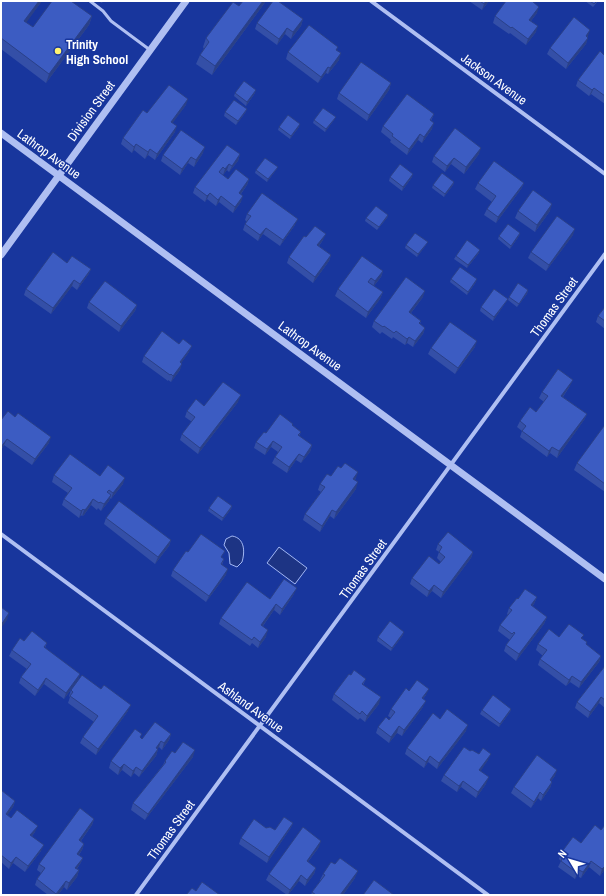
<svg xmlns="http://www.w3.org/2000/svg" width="606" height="896" font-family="'Archivo Narrow',sans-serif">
	<rect width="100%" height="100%" fill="#18369d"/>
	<path fill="#1d3484" stroke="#a2b7f4" d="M232 536C245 538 245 552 242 562L237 567 230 564 229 553 224 545 226 539Z
		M279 547 307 568 295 584 267 563Z"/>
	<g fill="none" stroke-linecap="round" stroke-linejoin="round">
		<path stroke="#afbff2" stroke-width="3" d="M90 1 103 11 111 21 150 50"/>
		<path stroke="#afbff2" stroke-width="4" d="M371 1 605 174
			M1 534 488 895
			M136 895 605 254"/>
		<path stroke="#afbff2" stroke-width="7" d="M1 133 605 579
			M1 255 186 1"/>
	</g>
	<path fill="#344fa7" d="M1 1H42L26 22 33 27 92 16 89 25 46 83 1 49Z
		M98 1H103L102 3Z
		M243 1H266L212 75 196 64 200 55 204 49 203 47 206 38 239 6Z
		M469 1H489L482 10Z
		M585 1H598L593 7Z
		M537 13 531 21 536 32 526 45 510 33 509 34 493 23 495 16Z
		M303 19 301 26 291 39 285 34 277 45 255 29 257 23Z
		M588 36 586 44 566 69 547 54 550 48Z
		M288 52 339 60 328 74 326 73 318 83 286 59Z
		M605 56V104L591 94 589 96 576 86 578 80Z
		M391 83 389 90 367 121 337 99 339 93Z
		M235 93H255L246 106 234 96Z
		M186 105 172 123 175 132 155 160 148 155 145 159 134 150 132 153 121 144 123 138 147 113Z
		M247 109 245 113 236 125 224 116 225 112Z
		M434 114 431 121 432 129 422 143 418 140 407 155 390 142 391 140 381 132 383 126Z
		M314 120H334L325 132 313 123Z
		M279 127H299L290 139 278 130Z
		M203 153 194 167 188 163 180 175 161 161 163 155Z
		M240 154 238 161 229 172 227 170 223 175 228 179H249L247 185 241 194V202L233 213 219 202 216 206 207 199 205 202 193 193 195 187Z
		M479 154 464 174 451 164 445 172 432 162 434 156Z
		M278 167 276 170 267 182 255 173 256 170Z
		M390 177H412L402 191 389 181Z
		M454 182 453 185 444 197 432 188 433 185Z
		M478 183H524L521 189 496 223 484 215 487 209 492 202 475 189Z
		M518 211H550L535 232 515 218Z
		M247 214 295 225 280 246 263 234 258 241 243 230 245 224 247 222 245 220Z
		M388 215 387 218 377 230 365 221 366 218Z
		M520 233 519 236 510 249 498 239 499 236Z
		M573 235 546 271 528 258 531 252Z
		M306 237 323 240 319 246 331 255 329 261 313 283 287 263 289 257Z
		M406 245H426L417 257 405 248Z
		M479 253 467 268 454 259 456 256Z
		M67 263 91 269 88 275 77 290 72 286 51 314 24 295 26 289Z
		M383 271 381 277 374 286 383 292 380 299 366 318 335 296 338 289Z
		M451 279 476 282 467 295 450 282Z
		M528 290 527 294 517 307 508 300 509 297Z
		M423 297 411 313 421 321 420 324 425 328 423 334 413 347 407 343 405 345 393 337 392 339 382 332 380 334 372 327 374 321Z
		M89 302 137 305 135 311 119 332 87 308Z
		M506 302 493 321 480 311 481 307Z
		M605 307V329L596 322 598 316Z
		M475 347 455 374 428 354 431 348Z
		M189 352 181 363 180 370 171 382 168 380V381L142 362 144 356Z
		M570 386 563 397 587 414 584 420 557 458 550 453 547 457 520 437 522 431 517 427 520 421 536 412 544 402 539 398 542 392Z
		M238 402 198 454 180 440 182 434 192 422 185 417 187 411 204 406Z
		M15 417 49 443 32 465 4 445 1 450Z
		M292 425 301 432 299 436 312 445 310 452 301 463 296 460 287 473 272 463 275 457 278 452 271 447 265 455 254 448 256 442 266 433Z
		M605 426V492L574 470 577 463Z
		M54 475 100 476 123 484 111 499 110 498 109 501 101 511 98 508 97 510 91 505 84 515 82 516 81 515 79 518 62 505 64 499 68 493 52 482Z
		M331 476 356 478 355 480 356 489 334 519 330 516 320 532 303 520 305 514 321 492 318 490 320 484Z
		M232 506 231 509 222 521 208 511 209 508Z
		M106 518 171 540 169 546 155 564 104 524Z
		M438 544 473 552 471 558 441 598 432 591 427 597 410 584 412 578 439 564 441 562 437 558 439 552 436 550Z
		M188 552 222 558 224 559 222 565 226 575 206 602 171 576 173 570Z
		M294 594 280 615 274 610 263 626 266 637 258 648 252 643 250 646 219 624 221 618 270 599Z
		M537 597 534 604 532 607 547 617 544 624 516 661 504 651 506 645 510 640 498 631 500 625 508 615 507 614 509 608 518 599Z
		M403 635 391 651 377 641 378 637Z
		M559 637 582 639 586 644 601 656 599 662 579 688 570 682 566 686 538 665 540 659 543 656 536 650 538 644Z
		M24 641 47 643 45 648 80 674 78 680 64 699 44 684 35 696 19 683 21 677 27 669 9 656 12 650Z
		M605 666V708L599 703 588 718 575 708 577 702Z
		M351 675 366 679 363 685 379 704 365 722 360 718 358 720 332 700 334 694Z
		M71 690 128 711 96 755 80 743 83 737 94 722 68 703 70 697 69 696Z
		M409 691 426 695 423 699V707L402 736 397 733 389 743 376 733 378 727 389 720 391 718 388 716 391 709Z
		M511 709 510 712 499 727 480 714 482 710Z
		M440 719 466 731 437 769 428 762 424 768 405 754 407 748Z
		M171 734 169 740 162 750 159 747 157 749H158L156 756 139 777 134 773 131 777 122 770 118 775 109 768 111 761 141 738 142 739Z
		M470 751 479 754 488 760 480 771 486 784 476 798 461 787 457 792 441 781 444 775Z
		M175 753 193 757 145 820 131 810 133 803 163 765 165 761Z
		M555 776 551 781 552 782 550 788 541 801 538 798 531 808 511 793 514 787Z
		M1 790 15 801 13 807 7 815 11 818 35 832 32 836 41 851 25 872 13 863 9 869 1 862Z
		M94 819 92 825 81 841 84 844 82 850 79 855 83 858 80 864 77 869 79 870 77 877 67 890 64 887 58 895H48L35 885 37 879 41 873 37 870 39 864Z
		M293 823 290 829 267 863 239 844 241 838 266 828 275 830Z
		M605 825V869L600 876 589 867 581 878 577 876 575 879 558 867 561 861 559 859 561 853 581 843 601 830Z
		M319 847 308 862 316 868 314 874 305 886 299 881 288 895H287L266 880 269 874Z
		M323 874 355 878 343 895H311L312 892 321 880H320Z"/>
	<path fill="#2a4088" d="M39 1H42L21 30 24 21Z
		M263 1H266L212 75 215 66Z
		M486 1H489L482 10 484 4Z
		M539 7 537 13 527 26 529 20Z
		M92 16 89 25 46 83 49 74Z
		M303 19 301 26 291 39 293 32Z
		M538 26 536 32 526 45 528 39Z
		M287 28 285 34 277 45 279 39Z
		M590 30 588 36 584 42 586 36Z
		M588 38 586 44 566 69 568 63Z
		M341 53 339 60 328 74 330 68Z
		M328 67 326 73 318 83 321 77Z
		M391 83 389 90 367 121 369 115Z
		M594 88 591 94 589 96 592 90Z
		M256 90 255 93 246 106 247 102Z
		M188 99 186 105 169 128 171 122Z
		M247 109 245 113 236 125 238 121Z
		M336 117 334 120 325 132 326 129Z
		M434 123 432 129 422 143 424 137Z
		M300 124 299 127 290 139 291 136Z
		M177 126 175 132 155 160 157 154Z
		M420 134 418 140 407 155 409 149Z
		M136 144 134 150 132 153 134 147Z
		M205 147 203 153 194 167 196 160Z
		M481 148 479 154 464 174 466 167Z
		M150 149 148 155 145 159 148 152Z
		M240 154 238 161 229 172 232 166Z
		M191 157 188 163 180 175 182 169Z
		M454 158 451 164 445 172 447 166Z
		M229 164 227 170 223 175 225 169Z
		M278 167 276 170 267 182 268 179Z
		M413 174 412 177 402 191 403 187Z
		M249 179 247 185 237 199 239 193Z
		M454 182 453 185 444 197 445 194Z
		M524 183 521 189 496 223 498 217Z
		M210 193 207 199 205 202 207 196Z
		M221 196 219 202 216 206 218 200Z
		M243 196 241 202 233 213 235 207Z
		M552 204 550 211 535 232 537 225Z
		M388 215 387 218 377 230 379 227Z
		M298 219 295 225 280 246 283 240Z
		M266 228 263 234 258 241 260 235Z
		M575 229 573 235 546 271 549 265Z
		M520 233 519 236 510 249 511 246Z
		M326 234 323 240 315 251 317 245Z
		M428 242 426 245 417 257 418 254Z
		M480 250 479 253 467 268 468 265Z
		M331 255 329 261 313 283 315 277Z
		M91 269 88 275 77 290 80 284Z
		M383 271 381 277 373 287 375 281Z
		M477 279 476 282 467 295 468 292Z
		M74 280 72 286 51 314 53 308Z
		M528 290 527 294 517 307 519 304Z
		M425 291 423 297 407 318 409 312Z
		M383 292 380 299 366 318 368 312Z
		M508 299 506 302 493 321 494 317Z
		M137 305 135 311 119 332 121 326Z
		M425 328 423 334 413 347 415 341Z
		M409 337 407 343 405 345 407 339Z
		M477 341 475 347 455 374 458 368Z
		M192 346 189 352 178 368 180 362Z
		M182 364 180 370 171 382 173 376Z
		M573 380 570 386 559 402 561 396Z
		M241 395 238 402 198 454 200 448Z
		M587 414 584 420 557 458 559 451Z
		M51 437 49 443 32 465 35 459Z
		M7 439 4 445 1 450V447Z
		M273 441 271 447 265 455 267 449Z
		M312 445 310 452 301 463 304 457Z
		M552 447 550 453 547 457 549 451Z
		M299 454 296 460 287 473 289 467Z
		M358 472 356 478 351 485 353 479Z
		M125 478 123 484 111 499 113 493Z
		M358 482 356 489 334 519 336 512Z
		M111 495 109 501 101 511 104 504Z
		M93 499 91 505 84 515 82 516 84 510Z
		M232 506 231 509 222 521 223 518Z
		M83 509 81 515 79 518 81 511Z
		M332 510 330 516 320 532 322 526Z
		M171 540 169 546 155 564 158 557Z
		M473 552 471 558 441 598 443 592Z
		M228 569 226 575 206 602 209 596Z
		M434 585 432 591 427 597 429 591Z
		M297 588 294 594 280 615 282 609Z
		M537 597 534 604 528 612 531 605Z
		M276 604 274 610 259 631 261 625Z
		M9 613 7 620 1 628V625Z
		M547 617 544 624 516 661 519 654Z
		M268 630 266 637 258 648 260 642Z
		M404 632 403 635 391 651 392 648Z
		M601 656 599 662 579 688 581 682Z
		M80 674 78 680 64 699 66 693Z
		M572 676 570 682 566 686 569 680Z
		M46 678 44 684 35 696 38 690Z
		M429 689 426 695 419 704 422 698Z
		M381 697 379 704 365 722 367 716Z
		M601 697 599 703 588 718 590 712Z
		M426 701 423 707 402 736 404 730Z
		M131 705 128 711 96 755 98 749Z
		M511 709 510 712 499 727 500 724Z
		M468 725 466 731 437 769 439 763Z
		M399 726 397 733 389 743 391 737Z
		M171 734 169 740 162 750 164 743Z
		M161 741 159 747 154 754 156 748Z
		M158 749 156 756 139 777 142 771Z
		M195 750 193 757 145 820 148 814Z
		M491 754 488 760 477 777 479 770Z
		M430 756 428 762 424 768 426 762Z
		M124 764 122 770 118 775 120 768Z
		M136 767 134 773 131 777 133 771Z
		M557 770 555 776 547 786 550 780Z
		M489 777 486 784 476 798 478 792Z
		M463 781 461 787 457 792 459 786Z
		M552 782 550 788 541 801 543 795Z
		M540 792 538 798 531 808 534 802Z
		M15 801 13 807 4 820 6 814Z
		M94 819 92 825 77 846 79 840Z
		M293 823 290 829 267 863 269 857Z
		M38 826 35 832 28 841 30 835Z
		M321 841 319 847 304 867 307 861Z
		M84 844 82 850 75 860 77 854Z
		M44 845 41 851 25 872 28 866Z
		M16 857 13 863 9 869 11 863Z
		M83 858 80 864 73 874 75 868Z
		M591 861 589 867 581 878 583 872Z
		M605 866V869L600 876 602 869Z
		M316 868 314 874 305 886 307 880Z
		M79 870 77 877 67 890 69 883Z
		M579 870 577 876 575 879 577 873Z
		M358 871 355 878 343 895H340Z
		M301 875 299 881 288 895 290 890Z
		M66 881 64 887 58 895H56Z"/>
	<path fill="#3c5cc2" stroke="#2a4088" d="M1 1H39L24 21 33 27 52 1H71L92 16 49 74 1 38Z
		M243 1H263L215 66 200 55 209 42 206 38 233 2 239 6Z
		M273 1H278L303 19 293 32 287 28 279 39 257 23Z
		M480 1H486L484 4Z
		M506 1H532L539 7 529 20 538 26 528 39 512 27 511 28 495 16Z
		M590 1H597L594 4Z
		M574 17 590 30 586 36 588 38 568 63 550 48Z
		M309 25 338 47 336 50 341 53 330 68 328 67 321 77 288 52Z
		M600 51 605 56V96L594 88 592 90 578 80Z
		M361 62 391 83 369 115 339 93Z
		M244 81 256 90 247 102 235 93Z
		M169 85 188 99 171 122 177 126 157 154 150 149 148 152 136 144 134 147 123 138 143 110 147 113Z
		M407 94 434 114 430 120 434 123 424 137 420 134 409 149 392 136 393 134 383 126Z
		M234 100 247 109 238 121 225 112Z
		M323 108 336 117 326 129 314 120Z
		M288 115 300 124 291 136 279 127Z
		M455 128 481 148 466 167 454 158 447 166 434 156Z
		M181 130 205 147 196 160 191 157 182 169 163 155Z
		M227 145 240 154 232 166 229 164 225 169 223 167 219 172 228 179 236 169 249 179 239 193 243 196 235 207 221 196 218 200 210 193 207 196 195 187Z
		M265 158 278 167 268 179 256 170Z
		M494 161 524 183 498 217 487 209 496 196 478 183Z
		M400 164 413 174 403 187 390 177Z
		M442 173 454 182 445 194 433 185Z
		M533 190 552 204 537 225 518 211Z
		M262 193 298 219 283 240 266 228 260 235 245 224 251 216 247 214Z
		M376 206 388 215 379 227 366 218Z
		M557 216 575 229 549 265 531 252Z
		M508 224 520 233 511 246 499 236Z
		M315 226 326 234 317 245 331 255 315 277 289 257 304 236 306 237Z
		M415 233 428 242 418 254 406 245Z
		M467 240 480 250 468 265 456 256Z
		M53 252 67 263 72 256 91 269 80 284 74 280 53 308 26 289Z
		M362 256 383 271 375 281 371 278 368 282 383 292 368 312 338 289Z
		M460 267 477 279 468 292 451 279Z
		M406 277 425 291 409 312 421 321 419 323 425 328 415 341 409 337 407 339 396 331 394 333 384 326 383 327 374 321Z
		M105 281 137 305 121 326 89 302Z
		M518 283 528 290 519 304 509 297Z
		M494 289 508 299 494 317 481 307Z
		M605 307V321L598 316Z
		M450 322 477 341 458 368 431 348Z
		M162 331 179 344 183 339 192 346 180 362 182 364 173 376 171 374 170 375 144 356Z
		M558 369 573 380 561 396 587 414 559 451 552 447 549 451 522 431 526 426 520 421 530 407 536 412 548 396 542 392Z
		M223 382 241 395 200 448 182 434 195 417 187 411 196 399 204 406Z
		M8 411 15 417 18 413 51 437 35 459 7 439 1 447V420Z
		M280 414 293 424 292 425 301 432 298 435 312 445 304 457 299 454 289 467 275 457 282 447 273 441 267 449 256 442 264 432 266 433Z
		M604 426H605V484L577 463Z
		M70 454 100 476 108 465 125 478 113 493 109 490 107 492 111 495 104 504 100 502 99 503 93 499 86 509 84 510 83 509 81 511 64 499 72 488 54 475Z
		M345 463 358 472 353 479 358 482 336 512 332 510 322 526 305 514 325 487 320 484 327 474 331 476 338 466 341 468Z
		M218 496 232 506 223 518 209 508Z
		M119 501 171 540 158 557 106 518Z
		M448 532 473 552 443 592 434 585 429 591 412 578 429 556 439 564 445 557 439 552 442 547 438 544Z
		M201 534 225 551 221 557 224 559 221 564 228 569 209 596 173 570 186 551 188 552Z
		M284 579 297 588 282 609 276 604 261 625 268 630 260 642 254 637 252 640 221 618 247 582 270 599Z
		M525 589 537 597 531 605 547 617 519 654 506 645 515 633 514 632 512 634 500 625 512 610 509 608 517 598 518 599Z
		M1 607 9 613 1 625Z
		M390 621 404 632 392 648 378 637Z
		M569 624 584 635 581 638 587 642 586 644 601 656 581 682 572 676 569 680 540 659 547 650 538 644 549 629 559 637Z
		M32 631 47 643 44 647 80 674 66 693 46 678 38 690 21 677 31 664 12 650 20 638 24 641Z
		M605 666V700L601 697 590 712 577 702Z
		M354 670 366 679 362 684 381 697 367 716 362 711 360 714 334 694 349 674 351 675Z
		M82 675 101 689 104 685 131 705 98 749 83 737 98 716 70 696 73 692 71 690Z
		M417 680 429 689 422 698 426 701 404 730 399 726 391 737 378 727 386 717 389 720 395 712 391 709 406 688 409 691Z
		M493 695 511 709 500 724 482 710Z
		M447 709 468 725 439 763 430 756 426 762 407 748 433 713 440 719Z
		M155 722 171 734 164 743 161 741 156 748 158 749 142 771 136 767 133 771 124 764 120 768 111 761 135 729 142 734 140 737 142 739Z
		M183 742 195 750 148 814 133 803 166 762 165 761 172 751 175 753Z
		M464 747 470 751 472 750 479 754 483 748 491 754 479 770 489 777 478 792 463 781 459 786 444 775Z
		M537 755 557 770 550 780 552 782 543 795 540 792 534 802 514 787Z
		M1 790 15 801 6 814 11 818 17 810 38 826 30 835 44 845 28 866 16 857 11 863 1 855Z
		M80 808 94 819 79 840 84 844 77 854 83 858 75 868 79 870 69 883 66 881 56 894 37 879 45 868 39 864Z
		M284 817 293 823 269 857 241 838 254 819 266 828 270 827 275 830Z
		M595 825 601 830 605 825V866L602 869 591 861 583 872 579 870 577 873 561 861 564 855 561 853 573 837 581 843Z
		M303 827 321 841 307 861 316 868 307 880 301 875 290 890 269 874Z
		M340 858 358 871 340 895H316L312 892 325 875 323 874 331 862 335 864Z
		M374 880 394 895H363Z
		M202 882 220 895H186L192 888 196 891Z"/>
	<circle fill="#fff370" stroke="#18369d" stroke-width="1.5" cx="58" cy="51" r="4"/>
	<g text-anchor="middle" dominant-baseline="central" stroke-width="3" stroke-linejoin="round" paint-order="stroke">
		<g font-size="13" font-weight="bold" fill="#fff" stroke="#18369d" text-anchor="start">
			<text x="66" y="44">Trinity<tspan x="66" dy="15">High School</tspan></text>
		</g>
		<g font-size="13" fill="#fff" stroke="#18369d">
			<text transform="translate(494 79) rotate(36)">Jackson Avenue</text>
			<text transform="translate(91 111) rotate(-54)">Division Street</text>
			<text transform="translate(49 154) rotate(36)">Lathrop Avenue</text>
			<text transform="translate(554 307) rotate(-54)">Thomas Street</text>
			<text transform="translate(310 346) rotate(36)">Lathrop Avenue</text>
			<text transform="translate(363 569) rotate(-54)">Thomas Street</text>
			<text transform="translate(251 707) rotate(36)">Ashland Avenue</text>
			<text transform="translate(171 830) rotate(-54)">Thomas Street</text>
		</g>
	</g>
	<rect width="606" height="896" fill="none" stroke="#ffffff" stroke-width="4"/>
	<g transform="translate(570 860) rotate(308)" stroke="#18369d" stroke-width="3" paint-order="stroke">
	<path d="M0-3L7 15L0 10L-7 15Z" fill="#ffffff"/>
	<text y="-6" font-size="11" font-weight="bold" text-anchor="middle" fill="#ffffff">N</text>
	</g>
</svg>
